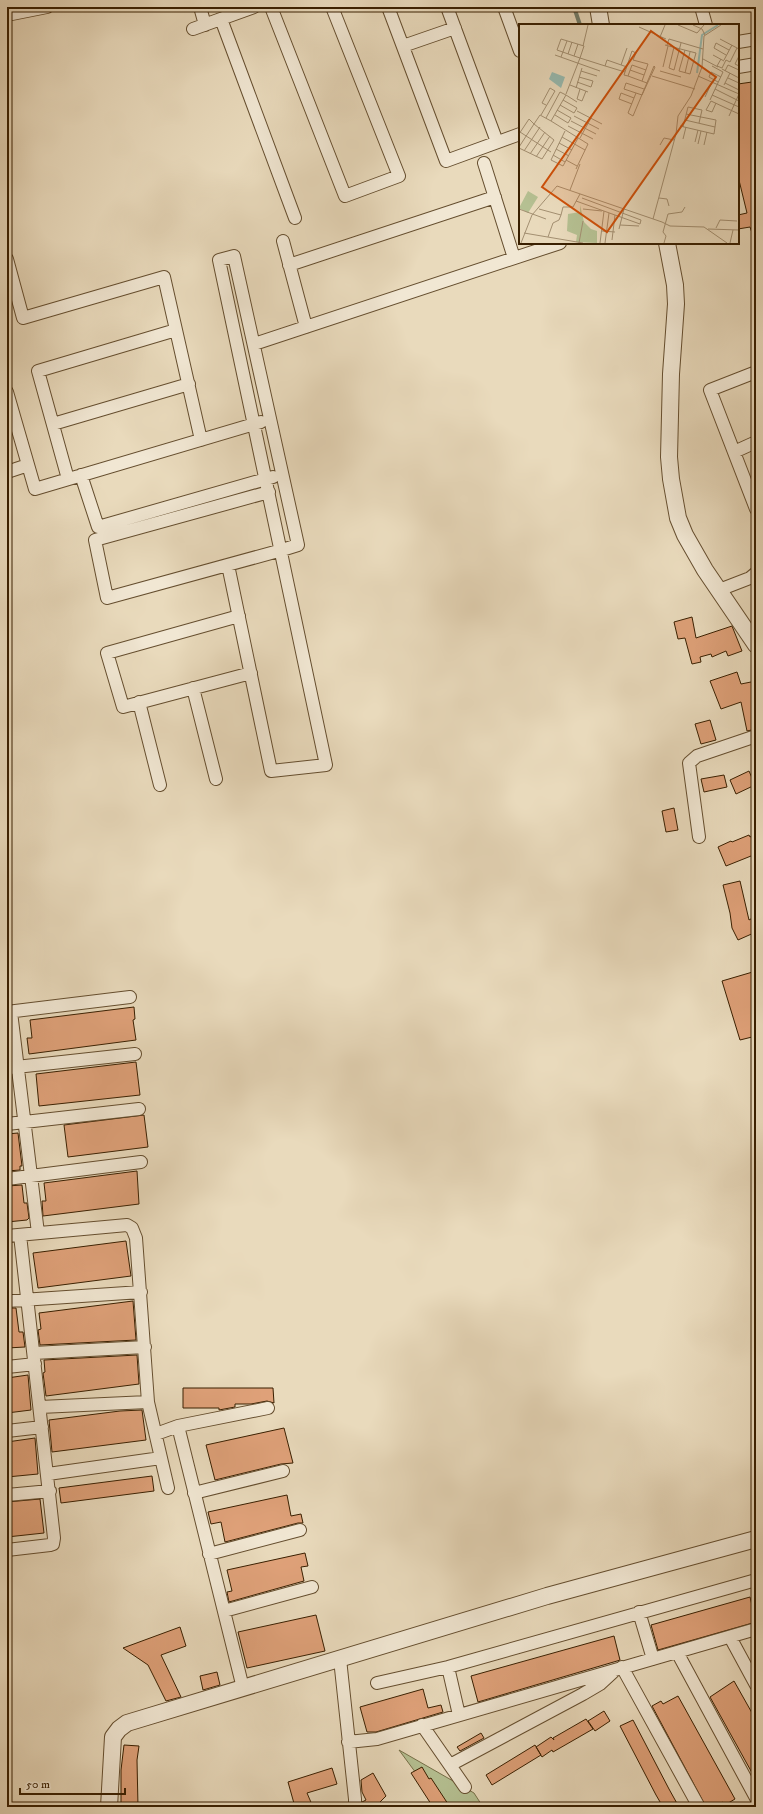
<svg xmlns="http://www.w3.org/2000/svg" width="763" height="1814" font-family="'IM FELL DW Pica',serif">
	<rect width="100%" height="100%" fill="#e9dabc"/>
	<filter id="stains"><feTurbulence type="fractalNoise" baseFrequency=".005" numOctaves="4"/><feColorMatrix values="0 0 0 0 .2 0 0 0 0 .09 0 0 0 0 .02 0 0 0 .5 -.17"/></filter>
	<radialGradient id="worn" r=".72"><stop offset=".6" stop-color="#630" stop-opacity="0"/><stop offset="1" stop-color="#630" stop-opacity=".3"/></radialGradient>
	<path fill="#b5c092" stroke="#777049" d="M399 1750 474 1793 483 1807H441Z"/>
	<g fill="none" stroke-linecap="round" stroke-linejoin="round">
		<path stroke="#717d6a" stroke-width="4" d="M574 7 580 25"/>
	</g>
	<path fill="#dfa179" stroke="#391f00" d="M752 82 756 111V233H752L750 227 738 229V215L747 213 738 176V84Z
		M692 617 696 638 732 626 742 651 728 656 726 651 712 657 711 654 700 657 701 662 692 664 685 638 678 639 674 622Z
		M737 672 741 684 756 681V729L747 731 741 702 721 709 710 681Z
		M710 720 716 740 701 744 695 724Z
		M749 771 755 785 736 794 730 780Z
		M724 775 727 787 704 792 701 779Z
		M674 808 678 830 666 832 662 811Z
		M756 834V854L726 866 718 847 731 841 732 842 749 835 750 837Z
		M740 881 749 920 756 916V932L738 940 732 928 730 913 723 885Z
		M756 971V1036L740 1040 722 981Z
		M134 1007 135 1019 133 1020 136 1040 29 1054 27 1038H32L30 1020Z
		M136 1062 140 1095 39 1106 36 1074Z
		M144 1115 148 1147 68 1157 64 1125Z
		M18 1133 22 1166H20V1170L7 1171V1134Z
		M137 1171 139 1204 43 1216 42 1201H46L44 1183Z
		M22 1185 24 1203H27L29 1218 27 1220 7 1222V1186Z
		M126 1241 131 1276 38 1288 33 1253Z
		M133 1301 136 1340 40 1345 38 1330 41 1329 39 1313Z
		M7 1308H16L19 1332H23L25 1347 7 1348Z
		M137 1355 139 1384 46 1396 43 1373 45 1372 44 1360Z
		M28 1375 31 1410 7 1413V1378Z
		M183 1388H273L274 1403 267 1401 251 1404H235V1407L219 1410V1408H183Z
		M142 1410 146 1440 52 1452 49 1420 120 1411Z
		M284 1428 293 1463 281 1464 215 1480 206 1445Z
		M35 1438 38 1474 7 1477V1442Z
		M152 1476 154 1491 61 1503 59 1488Z
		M287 1495 291 1516 301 1514 303 1523H298L225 1542 221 1522 211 1524 208 1512Z
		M40 1499 44 1533 7 1537V1502Z
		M305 1553 308 1566 301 1567 304 1581 229 1602 227 1592 232 1591 227 1570Z
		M750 1597 756 1622 658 1650 651 1625Z
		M316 1615 325 1651 247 1668 238 1632Z
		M180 1627 186 1646 161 1655 181 1697 166 1701 148 1665 123 1648Z
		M614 1636 620 1660 617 1661 478 1702 471 1676Z
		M217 1672 220 1685 203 1690 200 1676Z
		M734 1681 756 1720V1780L710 1697Z
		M423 1689 428 1708 441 1705 443 1712 376 1732H367L360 1707Z
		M678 1696 735 1799 725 1805 723 1802 715 1807H706L652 1706 661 1701 663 1704Z
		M604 1711 610 1721 595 1731 588 1721Z
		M586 1719 593 1729 553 1752 552 1750 542 1757 536 1747 551 1737 554 1740 553 1738Z
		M633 1720 669 1789 679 1807H663L656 1795 620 1726Z
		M481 1733 484 1738 460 1751 457 1747Z
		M124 1745 139 1746 137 1760 138 1807H121V1770Z
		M535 1745 541 1755 492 1785 486 1775Z
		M422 1767 429 1779 431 1778 450 1807H433L411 1773Z
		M332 1768 337 1784 307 1793 313 1807H295L288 1782Z
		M373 1773 386 1796 375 1807H362V1802L366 1800 362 1792 361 1780Z"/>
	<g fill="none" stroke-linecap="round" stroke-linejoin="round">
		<g stroke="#654e2f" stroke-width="14">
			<path id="minor" d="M200 7 205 25
				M271 7 345 196 399 176 332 7
				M388 7 446 161 520 134
				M447 7 497 142
				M504 7 520 51
				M701 7 706 25
				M7 15 47 7
				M221 19 295 218
				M193 29 254 7
				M738 42 756 39
				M403 46 455 28
				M738 67 756 64
				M484 163 514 258
				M283 241 306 327
				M7 259 23 318 164 277 201 440
				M289 265 495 197
				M254 344 560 243
				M756 372 710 390 756 509
				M7 392 35 489 261 422
				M53 424 189 384
				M734 452 756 442
				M7 472 28 465
				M81 475 98 527 273 477
				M68 479 38 371 176 330
				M228 565 271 771 326 765C291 597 255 429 219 260L234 256 298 545 282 550 107 598 95 540 269 492
				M719 590 750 578 756 573
				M239 616 107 653 123 707 251 673
				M193 688 216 779
				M139 702 160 785
				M699 837 689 763 697 756 756 736
				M7 1012 130 997
				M11 1012 38 1233
				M7 1068 135 1054
				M7 1124 139 1109
				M7 1179 141 1162
				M7 1236 127 1225 132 1228 136 1238 148 1402 168 1488
				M7 1301 141 1292
				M34 1353 145 1347
				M7 1367 35 1364
				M40 1407 148 1402
				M178 1426 243 1688
				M7 1431 42 1427
				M156 1434 178 1426 268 1408
				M48 1474 161 1458
				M194 1493 283 1471
				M7 1495 50 1491
				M7 1550 50 1545 53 1544 54 1538 20 1235
				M209 1554 300 1530
				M224 1611 312 1587
				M639 1612 653 1659
				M730 1637 756 1685
				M677 1652 756 1798
				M340 1659 355 1799V1804L352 1807
				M448 1667 459 1715
				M622 1667 699 1807
				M377 1683 448 1667 756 1580
				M422 1725 465 1787
				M348 1742 377 1739 756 1629
				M450 1765 583 1694 600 1684 613 1672"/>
		</g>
		<g stroke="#654e2f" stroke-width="18">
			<path id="tertiary" d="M598 7 601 25
				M667 243 675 285 676 304 671 374 669 457 671 479 678 518 685 535 705 570 756 645
				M109 1807 113 1737 119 1729 127 1723 547 1596 756 1539"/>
		</g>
		<use href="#minor" stroke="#f1e7d3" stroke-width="12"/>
		<use href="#tertiary" stroke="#f1e7d3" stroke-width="16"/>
	</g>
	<g transform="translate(519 24)">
		<rect width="220" height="220" fill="#e9dabc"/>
		<path d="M9 167 19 173 9 189 0 184ZM61 181 65 198 72 205 78 207V219L57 218 58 211 48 207 49 190 61 188Z" fill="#b5c092"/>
		<path d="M33 48 46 53 42 64 30 55Z" fill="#97bbb1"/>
		<path fill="none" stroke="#97bbb1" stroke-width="2" d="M178 49 183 11 199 1"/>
		<path fill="none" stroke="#a38f71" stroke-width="1" d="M159 1 178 9 185 1M174 1 183 5 186 11M120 3 147 15M141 13 146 1M201 15 220 25M146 21 177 29 171 50 160 47 166 26M148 21 150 15 184 25M64 22 69 1M155 23 150 44 155 46 162 19M49 30 53 18M36 31 81 47M194 31 205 37M207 31 195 24 197 19 210 26M55 32 59 20M220 32 216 40 220 42M42 33 48 17M184 35 199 43M202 35 198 42 203 44 207 36 211 38 218 24M205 36 213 21M102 41 108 24M86 42 88 36 108 43M144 43 149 22M203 45 220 54M111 46 125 51M62 47 78 52M141 47 162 53M206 47 209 41 220 46M166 49 171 28M109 52 113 41 127 46M133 52 176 65M179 52 220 70M209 54 220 59M123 57 129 40 114 36 117 29 113 27 105 51 109 52 128 59M58 58 72 63 74 57 60 53M199 58 190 53 192 48 202 53M206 59 220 66M51 61 69 68M205 61 211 49M57 64 63 44M61 65 58 75 63 77 67 67M196 65 220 77M117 69 109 89 114 92 135 42 136 43 123 71M47 70 61 34 65 22 42 15 38 26 55 32 61 34 83 41 106 48M47 71 58 78M123 71 105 65 107 59 125 65M193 71 220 83M186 73 193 58M191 76 204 48 193 42M197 79 193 88 187 86 192 77 220 90M113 80 100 75 102 69 115 74M41 81 55 89 58 84 44 76M58 87 83 100M22 91 36 67 31 64 23 79 27 81M36 91 49 99 52 94 38 86M55 92 80 105M210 92 220 70M27 94 41 68 47 71 32 97M166 96 196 103M52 97 77 110M49 102 74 115M161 102 195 110 197 96 167 90M164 103 169 83 183 86 180 99M46 107 32 136 44 142 59 114M1 108 32 128M0 110 10 95 15 100 21 91 32 97 69 120 57 145M43 113 66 126M61 114 72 94M164 115 167 103M176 118 179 106M40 119 53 126M179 120 182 107M141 121 145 114 155 116M185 121 188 108M0 123 15 100 35 116 23 135 0 124M37 125 50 132M5 127 21 103M11 130 26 108M34 131 46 138M17 133 31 112M47 136 58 142M51 166 61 140M140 174 148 175 150 182M57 177 121 200 122 196 63 174M0 185 27 195M20 185 42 191 44 183H54L61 170M64 185 83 187M134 195 157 110 159 92 172 72 183 43 185 12 202 1M101 201 120 202M197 204 201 196 218 197M100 205 105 185M189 205 220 206M83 207 96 208M5 209 64 219M29 213 34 199 40 196 42 191M93 216 96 191M2 219 13 191 38 162 143 198 151 202 185 203 208 219M60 219 64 197M81 219 85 187M86 219 90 189M145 219 147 212 144 208 149 190 163 188 166 183M211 219 214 206"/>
		<path fill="#ce500a" fill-opacity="0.15" stroke="#ce500a" stroke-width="2" d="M132 7 197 53 88 208 23 163Z"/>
		<rect width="220" height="220" fill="none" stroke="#391f00" stroke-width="2"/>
	</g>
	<rect width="763" height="1814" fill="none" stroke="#e9dabc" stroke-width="24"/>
	<rect x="8" y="8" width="747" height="1798" fill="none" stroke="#391f00" stroke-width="2"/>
	<rect x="12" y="12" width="739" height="1790" fill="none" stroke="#391f00"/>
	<path d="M20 1788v6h105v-6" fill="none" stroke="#391f00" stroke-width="2"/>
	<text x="26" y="1788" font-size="12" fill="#391f00" stroke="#f1e7d3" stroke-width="3" paint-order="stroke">50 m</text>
	<rect width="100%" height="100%" filter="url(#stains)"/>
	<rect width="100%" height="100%" fill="url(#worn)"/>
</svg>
